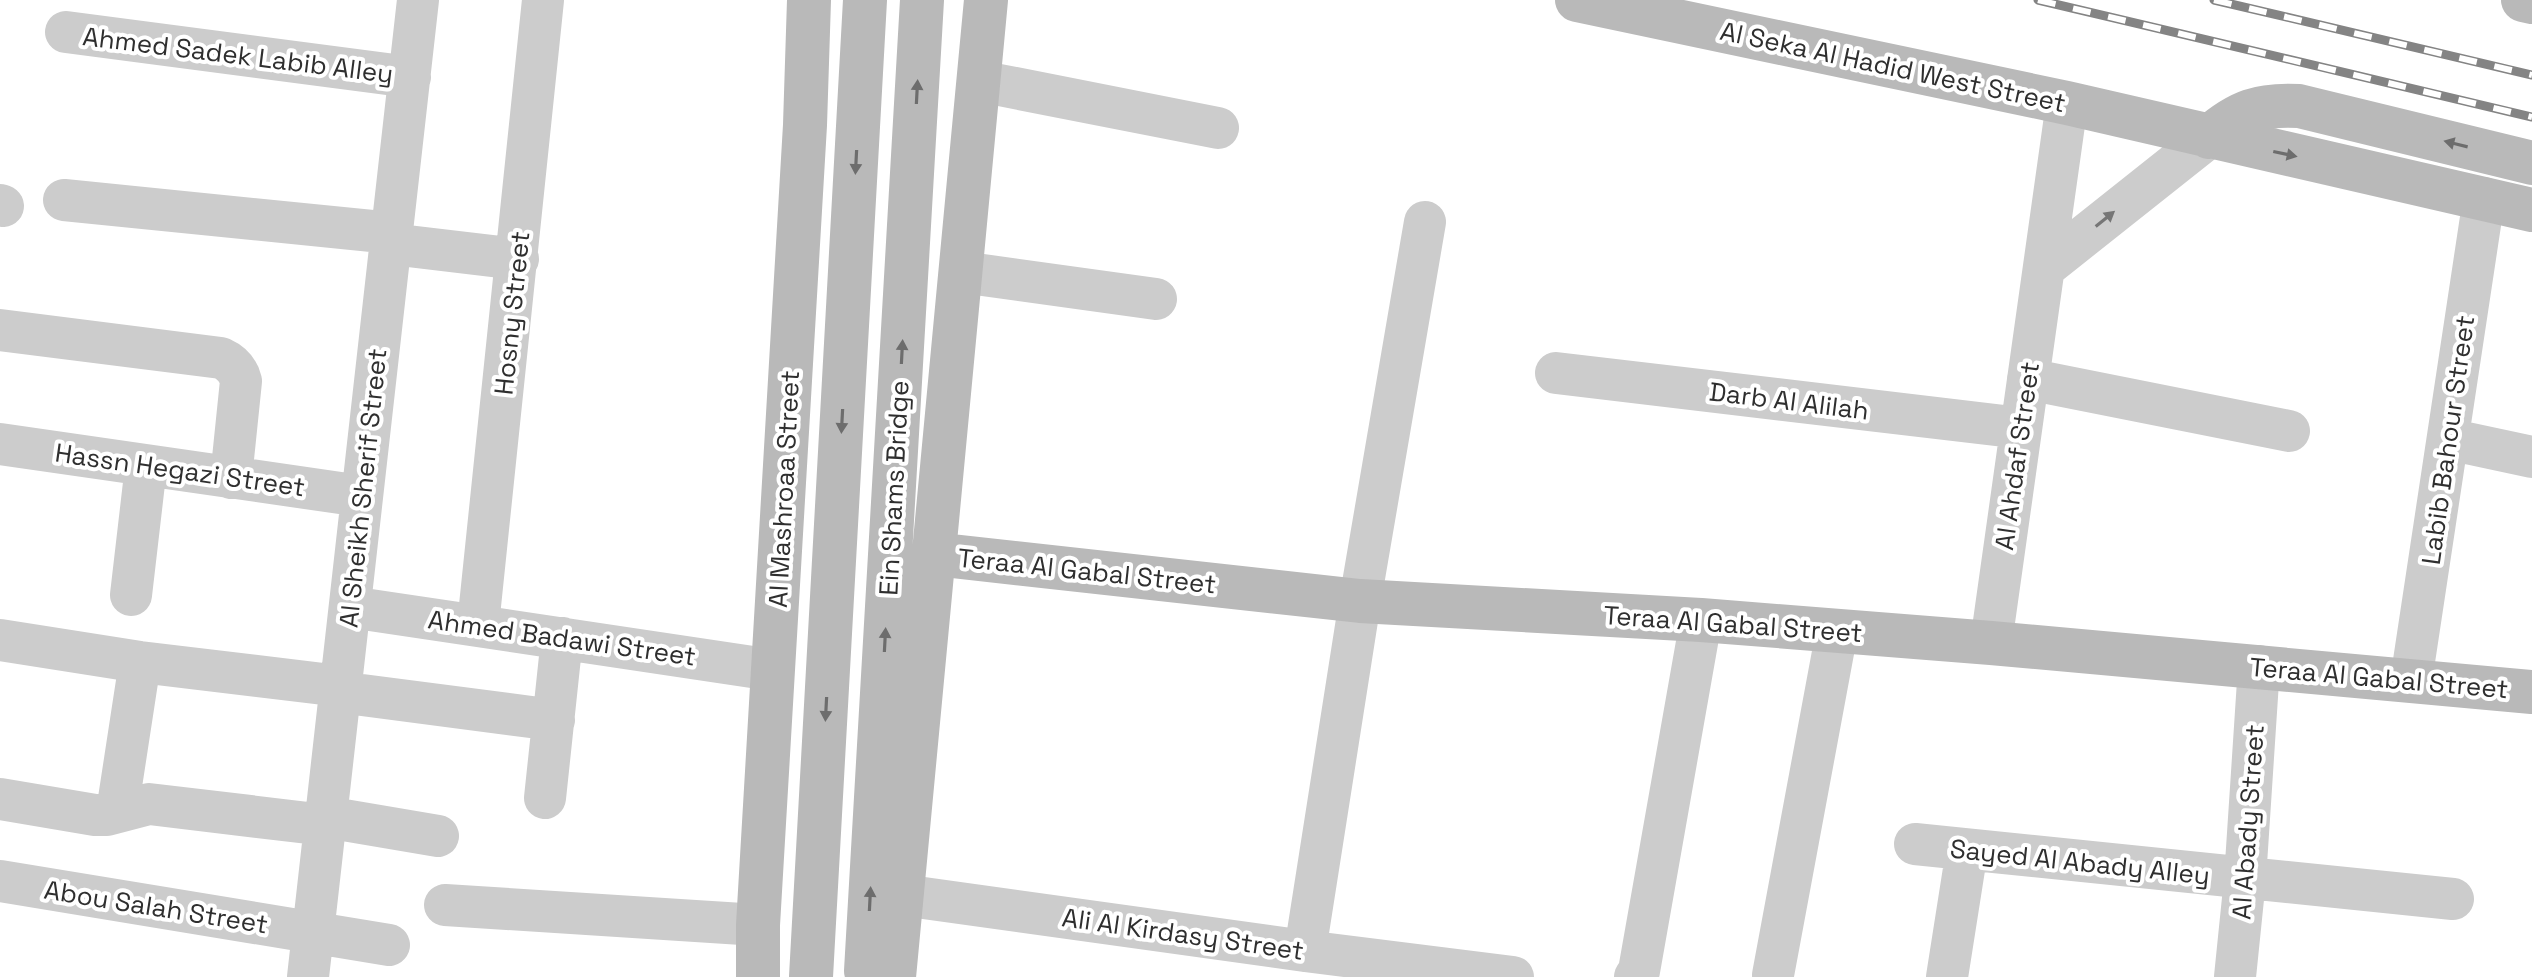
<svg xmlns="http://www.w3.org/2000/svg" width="2532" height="977" font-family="'Space Grotesk',sans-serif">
	<rect width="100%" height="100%" fill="#fff"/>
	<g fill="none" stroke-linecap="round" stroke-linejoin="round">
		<path stroke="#ccc" stroke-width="42" d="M66 32 410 77
			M979 81 1218 128
			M64 200 392 233
			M0 205 3 206
			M391 244 518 259
			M2044 268 2209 137
			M961 272 1156 299
			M0 330 221 358C232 363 238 369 241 381L231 478
			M1556 373 2021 428
			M2028 379 2289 431
			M2448 439 2532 457
			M0 444 361 496
			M131 595 146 466
			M350 607 773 670
			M478 625 543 0
			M0 640 140 662 340 686
			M1991 643 2067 103
			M2411 681 2484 198
			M339 692 554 720
			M545 798 562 638
			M0 799 95 815H107L149 804 325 825
			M117 812 140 662
			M326 817 438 836
			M1915 844 2453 899
			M0 881 389 945
			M902 895 1305 951 1513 977
			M445 905 758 925
			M1305 951 1360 601 1425 222
			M1773 975 1837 631
			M308 977 418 0
			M1635 977 1639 971 1701 620
			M1947 977 1967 850
			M2235 977 2245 879 2259 666"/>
		<path stroke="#b9b9b9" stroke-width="44" d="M1577 0 2067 103 2532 210
			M2523 0 2532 2
			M2209 137C2239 111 2259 104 2299 106L2532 163
			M934 554 1360 601 1701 620 1991 643 2532 692
			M866 971 922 0
			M758 977V925L805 125 809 0
			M811 977 865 0
			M894 977 986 0"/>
		<g stroke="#848484" stroke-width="9">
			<path id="rail" d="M2038 0 2532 117
				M2214 0 2532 75"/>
		</g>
		<use href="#rail" stroke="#fff" stroke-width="6" stroke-dasharray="18" stroke-linecap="butt"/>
	</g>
	<defs><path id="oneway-solid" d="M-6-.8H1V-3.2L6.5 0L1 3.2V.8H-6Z" transform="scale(2)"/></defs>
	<g fill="#6d6d6d">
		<use href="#oneway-solid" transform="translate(917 92) rotate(-87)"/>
		<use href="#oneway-solid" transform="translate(2456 144) rotate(-166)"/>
		<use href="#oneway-solid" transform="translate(2285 154) rotate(12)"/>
		<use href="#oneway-solid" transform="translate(856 162) rotate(93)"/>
		<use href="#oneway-solid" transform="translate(902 352) rotate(-87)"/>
		<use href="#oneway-solid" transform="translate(842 421) rotate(93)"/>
		<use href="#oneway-solid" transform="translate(885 640) rotate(-87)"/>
		<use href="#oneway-solid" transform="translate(826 709) rotate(93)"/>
		<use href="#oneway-solid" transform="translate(870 899) rotate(-87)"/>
	</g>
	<use fill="#767676" href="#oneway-solid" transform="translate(2105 219) rotate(-39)"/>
	<g text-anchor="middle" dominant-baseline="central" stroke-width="8" stroke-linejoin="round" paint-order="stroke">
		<g font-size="26" fill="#2f2f2f" stroke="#fff">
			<text transform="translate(238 55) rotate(7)">Ahmed Sadek Labib Alley</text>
			<text transform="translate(1893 67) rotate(12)">Al Seka Al Hadid West Street</text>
			<text transform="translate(512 313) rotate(-84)">Hosny Street</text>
			<text transform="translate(1789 401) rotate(7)">Darb Al Alilah</text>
			<text transform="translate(2448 440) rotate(-82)">Labib Bahour Street</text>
			<text transform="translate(2017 456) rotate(-82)">Al Ahdaf Street</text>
			<text transform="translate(180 470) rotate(8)">Hassn Hegazi Street</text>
			<text transform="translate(363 488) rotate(-84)">Al Sheikh Sherif Street</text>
			<text transform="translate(894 488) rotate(-87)">Ein Shams Bridge</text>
			<text transform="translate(784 489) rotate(-87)">Al Mashroaa Street</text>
			<text transform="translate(1087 571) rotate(6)">Teraa Al Gabal Street</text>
			<text transform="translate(1733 624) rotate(4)">Teraa Al Gabal Street</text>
			<text transform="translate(562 638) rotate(8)">Ahmed Badawi Street</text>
			<text transform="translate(2379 678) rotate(5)">Teraa Al Gabal Street</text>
			<text transform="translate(2248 822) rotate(-86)">Al Abady Street</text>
			<text transform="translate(2080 862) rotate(6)">Sayed Al Abady Alley</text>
			<text transform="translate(156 907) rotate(9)">Abou Salah Street</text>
			<text transform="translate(1183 934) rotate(8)">Ali Al Kirdasy Street</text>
		</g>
	</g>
</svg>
